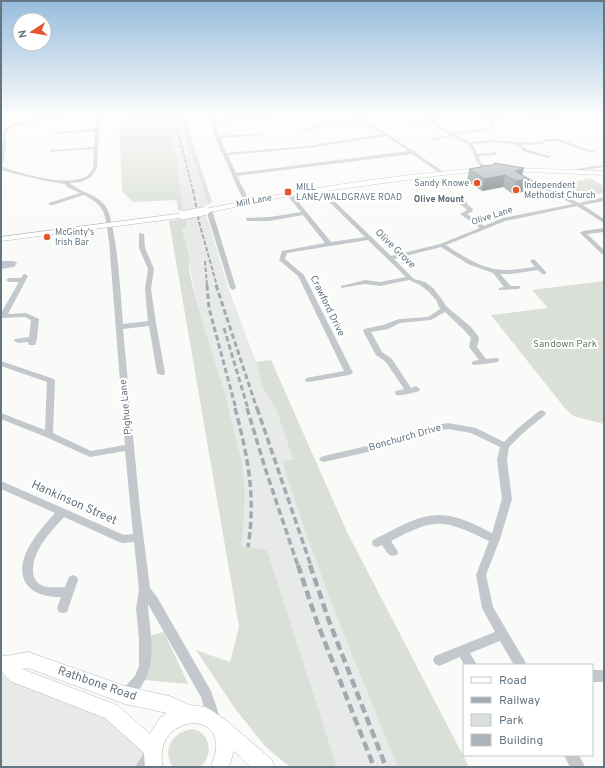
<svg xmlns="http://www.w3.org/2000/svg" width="605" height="768" font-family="Overpass,sans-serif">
	<rect width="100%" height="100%" fill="#fafaf8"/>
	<path fill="#e8e9e9" d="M162 116H184L212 202 204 207 229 290 256 362 263 388 276 409 293 459 282 461 358 671 398 767H337L267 550 242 546 245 496 242 462 226 397 197 304 182 229 187 228Z
		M1 663 111 711 153 749 147 767H1Z"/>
	<path fill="#dadfd7" d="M159 116H166L175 149 183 211 178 210 177 202 174 200 133 202 122 191 119 121Z
		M179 116H184L212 202 208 204Z
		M590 178 604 186V193L585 196 564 185Z
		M185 218 187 228 182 229 189 257V271L197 304 226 397 242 462 245 496 242 546 267 550 337 767H290L266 747 236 710 196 650 230 662 239 627 169 221Z
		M604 281V424L573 416 564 407 491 315 548 308 532 290Z
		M271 360 347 532 469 767H398C356 667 315 565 282 461L293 459 276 409 263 388 256 362Z
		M164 632 188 684 144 680 149 636Z
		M193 729C211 733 214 756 200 767H173C161 750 173 731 193 729Z"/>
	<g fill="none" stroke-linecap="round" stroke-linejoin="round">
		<g stroke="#b3babf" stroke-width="1">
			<path id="secondary" d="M483 168 486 170 485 171 443 175 289 196 205 213 201 211 205 209C297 190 390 175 483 168Z
				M509 168 604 171V175L507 171 506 170Z
				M184 213H187V217L1 241V237Z
				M28 652 125 686 169 696 190 705 205 707 211 710 228 722 272 760 274 767H251L234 751 229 767H211C212 761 216 755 216 749 220 707 151 719 163 767H145L144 753 105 718 10 681 1 671V655L6 656ZM28 668 125 704 167 713 159 719 150 734 117 705 22 669Z"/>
		</g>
		<g stroke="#b4b9bd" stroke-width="1">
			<path id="highway" d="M5 116H13L4 126H1V120Z"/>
		</g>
		<path fill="#c3c8cc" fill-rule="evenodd" d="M60 116H70L12 126 4 137 7 139 3 164 1 165V150L3 140 1 139C1 134 7 125 12 123Z
			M96 116H100L97 168 91 177 81 182 70 183C79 192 94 193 104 204 117 218 121 301 123 324L148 321 145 289 148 269 139 248V233L144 234 145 248 154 269 151 289 156 323 165 373 164 375H161L157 373 149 326 123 329 140 510 150 588 157 597 211 691 221 721 219 726 214 728 209 726 201 697 148 604V608C151 637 158 668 137 692 133 696 130 699 125 701L121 699 119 695 121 691 135 676 139 666V638L136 608 139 590 134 542 123 543 119 542 64 517C50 533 33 549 33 571 33 577 36 583 43 586 49 588 58 587 65 587L69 577 73 575 77 577 78 580 67 612 63 613 59 612 57 608 61 597C26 597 12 576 30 545 37 533 46 523 55 513L1 489V481L124 535 133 534 125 451 90 457 46 437 1 419V413L45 430 47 382 1 366V361L54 379 55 381 53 433 91 451 125 445 109 241C105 217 108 207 84 195L53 205H49V203L80 193 67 187 65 184 41 180 4 171 1 169V166L8 169C26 174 83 193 93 168 94 163 93 155 94 149L51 152 49 151 51 150 94 147 95 131 56 134 54 133 56 132 95 129Z
			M209 116H213L214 121 268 116H284L215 123 219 136 261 133 263 134 261 135 220 138 226 153 308 146 383 134 359 121 300 131 298 130 356 120 350 116H355L388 134 413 151H416V153L445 173 441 174 412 154 237 176 250 202 247 204 244 202 215 137ZM386 136 408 151 236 173 228 155 308 148Z
			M427 116H431C435 123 441 129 450 131 456 133 484 129 491 126L490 123 477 116H482L488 119 504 116V118L492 120 494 122 495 127 486 131 455 134 470 142 492 140 529 143 541 142 547 139H558L596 152 592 153 558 141H548L542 144 520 145 529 150 550 156V157L548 158 525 152 515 144 492 142 472 144 478 154 492 153 494 151 497 154 495 155 479 156 480 161 487 170 485 171 476 161 472 149 467 144 453 136 431 141V139L450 135 434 126 431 122 411 125 409 124 430 120Z
			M604 165V167L577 171 574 173 572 172 576 169Z
			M517 174H521L579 203 604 197V201L583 205 604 219V223L577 206 505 221 446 245C465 258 484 270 506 270 516 270 525 268 535 267L530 261 533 259 535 260 546 272V274H542L538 270 511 274H500L511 286H520V288L518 289 499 290V288L504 287 493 273 468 264 441 247 394 259 414 279 425 282 433 288 441 298 446 306 471 327 478 336 479 338 477 347 486 359 498 358 499 360 498 362 485 364 473 365 472 363 473 361 479 360 469 347 471 338 465 331 445 312 431 320 400 323 388 329 371 332 382 352 392 359 411 388 416 386 420 389 419 391C412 393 403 396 396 395L395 393 396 391 404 389 386 362 376 355 363 331 364 329 383 325 399 319 428 317 440 309 436 300 428 291 420 285 409 280 380 286 365 284 341 288V286L365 280 380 282 406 277 368 240 287 253 285 259 304 275 353 373 349 375 309 382H306L305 380 306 378 344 371 298 276 279 260 282 251 325 243 303 215 270 221H248L246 220V218L270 217 301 212 286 194 289 192 291 193 331 242 365 237 320 193 325 192 391 256 440 244 480 228 460 214 467 210 460 204 463 202H467V204L473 209 472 212 467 214 484 226 503 218 573 204 517 176Z
			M207 209 212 210 236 288 235 289 233 290 230 288 206 210Z
			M604 228V232L587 234 604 250V255L602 254 580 233 583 231Z
			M1 261H14L17 263 14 267 1 269V265H4H1Z
			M25 274 28 276 8 314 26 313 37 318 39 319 37 339 35 345H29L28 342 18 343 14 341 15 339 29 337 31 320 25 317 1 318V313L19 282H9L6 280 9 278H21L23 275Z
			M542 410 546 413 545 415 523 433 509 447 507 460 512 499 500 539 486 575 493 607 527 665H514L500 641 470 653 477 665H464L460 657 439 666 435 664 433 660 435 656 495 632 482 608 476 575 489 541C443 519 436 517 391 541L398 552 397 555C389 558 386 551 382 545L377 547 373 546 372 543 373 540C394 530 416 515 439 515 458 515 476 525 492 533L502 499 497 460 500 447 471 433 448 429 436 431 385 448 324 462 321 461 319 459 321 457 324 456 384 442 432 426 448 423 476 428 504 442 517 429 539 411Z
			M592 670H604V682H592Z
			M151 748 156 750 158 755 150 767H135L146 750Z
			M564 755H579L585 767H570Z"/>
		<use href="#secondary" fill="#fff" fill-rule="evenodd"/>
		<use href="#highway" fill="#fff" fill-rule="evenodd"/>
		<path stroke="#a2aab0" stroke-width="1.5" stroke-dasharray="3.5 1.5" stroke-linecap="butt" d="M174 116 193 191"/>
		<path stroke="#a2aab0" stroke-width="2" stroke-dasharray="4.5 2" stroke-linecap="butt" d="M193 190 199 222 217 286
			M205 261 207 286"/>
		<path stroke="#a2aab0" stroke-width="3" stroke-dasharray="5.5 3" stroke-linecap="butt" d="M207 285 209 308 236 409
			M216 285 257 409
			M224 328 248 409"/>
		<path stroke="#a2aab0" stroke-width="3.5" stroke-dasharray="7 3.5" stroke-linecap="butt" d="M235 408C248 457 256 496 248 547
			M247 408 266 471 298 566
			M257 408 311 566"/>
		<path stroke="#a2aab0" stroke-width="4.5" stroke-dasharray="9 4.5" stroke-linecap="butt" d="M298 565 317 622 374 767
			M310 565 329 621 386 767"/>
		<g stroke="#b3babf" stroke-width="9" stroke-linecap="butt">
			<path id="secondary-bridge" d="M184 215 205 211"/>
		</g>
		<use href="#secondary-bridge" stroke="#fff" stroke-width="8"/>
	</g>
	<path fill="#929a9f" d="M530 116H560L559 118 542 121Z
		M469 169 529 179 526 191 513 194 503 187 482 191 467 181Z"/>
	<path fill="#777d82" d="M543 116H560L559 118 542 121Z
		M524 168 521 180 529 179 526 191 513 194 516 181 515 171Z
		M505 175 503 187 482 191 484 179Z"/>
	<path fill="#aab3b9" stroke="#777d82" d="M494 163 524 168 515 171 529 179 516 181 505 175 484 179 469 169 481 167V166L494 165Z"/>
	<linearGradient id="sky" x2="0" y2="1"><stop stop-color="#96bcdc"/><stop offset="0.52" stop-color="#fdfdfc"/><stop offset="1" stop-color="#fdfdfc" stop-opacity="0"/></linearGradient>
	<rect width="605" height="223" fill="url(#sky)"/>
	<g fill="#e4572e" stroke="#fff" stroke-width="1.5">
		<circle cx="477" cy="183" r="4"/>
		<circle cx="516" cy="190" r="4"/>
		<rect x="284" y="188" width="8" height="8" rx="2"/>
		<circle cx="47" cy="237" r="4"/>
	</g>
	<g text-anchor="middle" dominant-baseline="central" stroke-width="4" stroke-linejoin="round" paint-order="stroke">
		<g font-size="9" fill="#657683" stroke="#fff" text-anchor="start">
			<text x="469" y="183" text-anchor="end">Sandy Knowe</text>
			<text x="524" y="185">Independent<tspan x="524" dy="10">Methodist Church</tspan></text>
			<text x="296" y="187">MILL<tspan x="296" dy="10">LANE/WALDGRAVE ROAD</tspan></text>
			<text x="55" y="232">McGinty's<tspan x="55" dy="10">Irish Bar</tspan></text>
		</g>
		<g font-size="9" font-weight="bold" fill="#57646e" stroke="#fff">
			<text x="439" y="199">Olive Mount</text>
		</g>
		<g font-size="9" fill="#657683" stroke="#fff">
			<text transform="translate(254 201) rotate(-11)">Mill Lane</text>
			<text transform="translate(492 216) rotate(-18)">Olive Lane</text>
		</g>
		<g font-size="10" fill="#657683" stroke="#fff">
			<text transform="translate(395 249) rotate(44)">Olive Grove</text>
			<text transform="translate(327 306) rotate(64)">Crawford Drive</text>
			<text transform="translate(126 407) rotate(-95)">Pighue Lane</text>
			<text transform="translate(405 438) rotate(-16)">Bonchurch Drive</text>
		</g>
		<g font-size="10" fill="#687a64" stroke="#fff">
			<text x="565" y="344">Sandown Park</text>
		</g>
		<g font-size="12" fill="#657683" stroke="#fff">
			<text transform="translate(74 503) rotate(24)">Hankinson Street</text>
			<text transform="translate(97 684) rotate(19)">Rathbone Road</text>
		</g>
	</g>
	<rect width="605" height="768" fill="none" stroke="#657683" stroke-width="4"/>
	<rect x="463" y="664" width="130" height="92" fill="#ffffff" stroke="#c1c8cd"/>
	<rect x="471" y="677" width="20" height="6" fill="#ffffff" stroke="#c1c8cd"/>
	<text x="499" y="684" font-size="12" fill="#657683">Road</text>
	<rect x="471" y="697" width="20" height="6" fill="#a2aab0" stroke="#c1c8cd"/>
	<text x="499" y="704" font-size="12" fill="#657683">Railway</text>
	<rect x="471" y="714" width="20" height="12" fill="#dadfd7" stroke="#c1c8cd"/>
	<text x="499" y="724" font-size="12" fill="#657683">Park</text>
	<rect x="471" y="734" width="20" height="12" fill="#aab3b9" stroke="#c1c8cd"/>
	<text x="499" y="744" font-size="12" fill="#657683">Building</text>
	<g transform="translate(32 32) rotate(258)"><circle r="19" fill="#ffffff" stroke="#c1c8cd"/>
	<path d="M0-3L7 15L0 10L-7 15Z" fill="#e4572e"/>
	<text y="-6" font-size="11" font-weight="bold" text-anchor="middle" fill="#657683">N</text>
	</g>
</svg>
